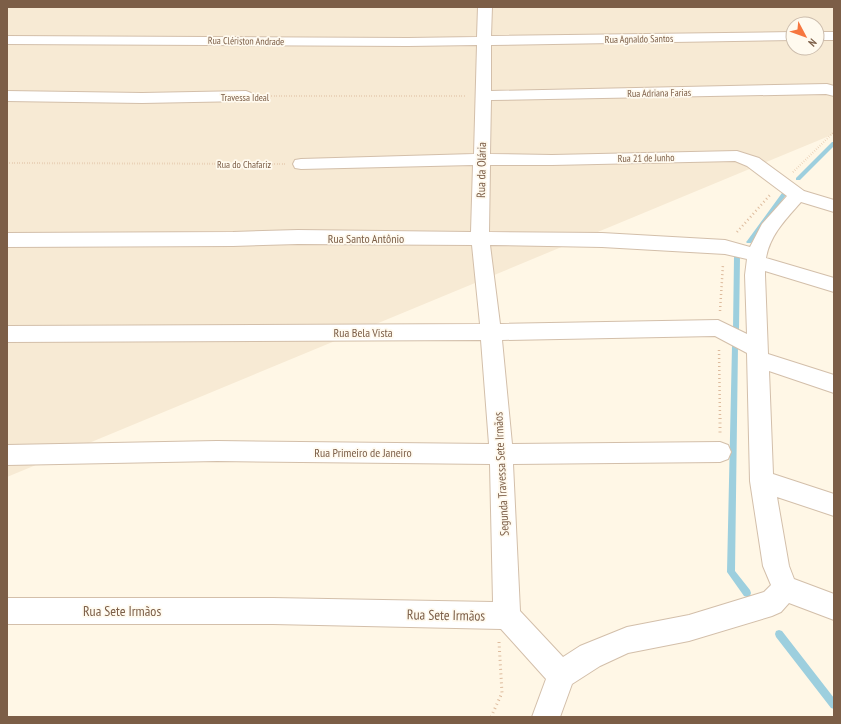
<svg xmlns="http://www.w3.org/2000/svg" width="841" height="724" font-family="'PT Sans Narrow',sans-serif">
	<rect width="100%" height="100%" fill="#fff7e6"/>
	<path fill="#f7ead4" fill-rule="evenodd" d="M7 7H834V134L7 477ZM793 24H817V48H793Z"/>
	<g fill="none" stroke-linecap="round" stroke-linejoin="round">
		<path fill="#9dcfde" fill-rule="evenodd" d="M832 142H834V146L800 180H796V178Z
			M784 192 786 193V195L751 243H747L746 242 747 241 782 193Z
			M737 255 740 257 739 329 736 331 733 329 734 257Z
			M733 344H737L738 346 735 571 750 590 751 593 750 596 747 597 744 596 727 572 732 346Z
			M779 630 782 631 834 698V709L831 708 776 637 775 634 776 631Z"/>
		<g stroke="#d3bfaa" stroke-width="2">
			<path id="minor" d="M478 7H492L491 36 793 32V40L491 45V91L827 84 834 86V96L826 94 491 100 490 154 552 155 737 151 759 158 804 191 834 200V212L801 202C786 219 770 235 766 258L834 278V292L765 271V275L768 354 834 375V393L769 371 773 474 834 494V516L777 497 789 566 794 579 834 594V620L789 603 781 612 772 616 689 641 628 653 600 666 572 684 560 717H532L546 679 501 629 273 624H7V598H273L493 602 490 464 217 461 7 465V445L217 441 489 444 481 340 7 342V326L480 324 472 245 298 244 233 246 7 247V233L233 232 298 230 471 232 473 165 301 169 295 168 293 164 295 160 301 159 474 154 477 45 408 46 7 44V36L408 38 477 37ZM735 161 747 166 787 196 762 224 750 247 725 240 602 233 489 232 490 165H552ZM490 245 602 247 725 254 747 259 745 275 747 334 718 320 500 324ZM715 336 747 353 750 481 763 566 771 585 764 592 689 615 627 627 580 646 563 657 520 611 513 464 720 462 728 459 731 452 728 445 720 442 512 444 502 340Z
				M817 32H834V40H817Z
				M7 91 142 93 246 91 251 93 254 96 251 99 246 101 142 103 7 101Z"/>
		</g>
		<path stroke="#ddbb9d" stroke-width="2" stroke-dasharray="0.5 2" stroke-linecap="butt" d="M264 96H465
			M7 163 285 164
			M793 172 834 132"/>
		<path stroke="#ddbb9d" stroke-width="2.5" stroke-dasharray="1 3" stroke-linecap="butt" d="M737 232 770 195
			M720 311 723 264
			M719 350 720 419"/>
		<path stroke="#ddbb9d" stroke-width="3" stroke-dasharray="1 3.5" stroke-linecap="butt" d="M720 418V433
			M491 717 502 693 499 642"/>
		<use href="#minor" fill="#fff" fill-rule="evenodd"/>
	</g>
	<g text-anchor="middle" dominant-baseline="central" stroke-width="3.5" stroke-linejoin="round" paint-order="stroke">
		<g font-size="10" fill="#7c5e47" stroke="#fffaef">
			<text transform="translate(639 39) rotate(-1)">Rua Agnaldo Santos</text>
			<text transform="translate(246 41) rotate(1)">Rua Clériston Andrade</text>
			<text transform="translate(659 93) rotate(-1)">Rua Adriana Farias</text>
			<text x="245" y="97">Travessa Ideal</text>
			<text transform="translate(646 158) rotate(-1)">Rua 21 de Junho</text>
			<text x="244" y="164">Rua do Chafariz</text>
		</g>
		<g font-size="12" fill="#7c5e47" stroke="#fffaef">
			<text transform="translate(481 170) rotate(-89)">Rua da Olária</text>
			<text x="366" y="238">Rua Santo Antônio</text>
			<text x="363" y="332">Rua Bela Vista</text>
			<text x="363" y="452">Rua Primeiro de Janeiro</text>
			<text transform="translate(501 474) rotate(-93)">Segunda Travessa Sete Irmãos</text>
		</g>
		<g font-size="14" fill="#7c5e47" stroke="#fffaef">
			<text x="122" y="611">Rua Sete Irmãos</text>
			<text transform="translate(446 615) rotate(1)">Rua Sete Irmãos</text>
		</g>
	</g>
	<rect width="841" height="724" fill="none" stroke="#7c5e47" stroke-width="16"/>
	<g transform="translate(805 36) rotate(131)"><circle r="19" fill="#fffaef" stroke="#cbbcac"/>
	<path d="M0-3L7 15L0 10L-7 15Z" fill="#f6763f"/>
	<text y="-6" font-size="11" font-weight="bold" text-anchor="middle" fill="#7c5e47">N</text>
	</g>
</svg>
